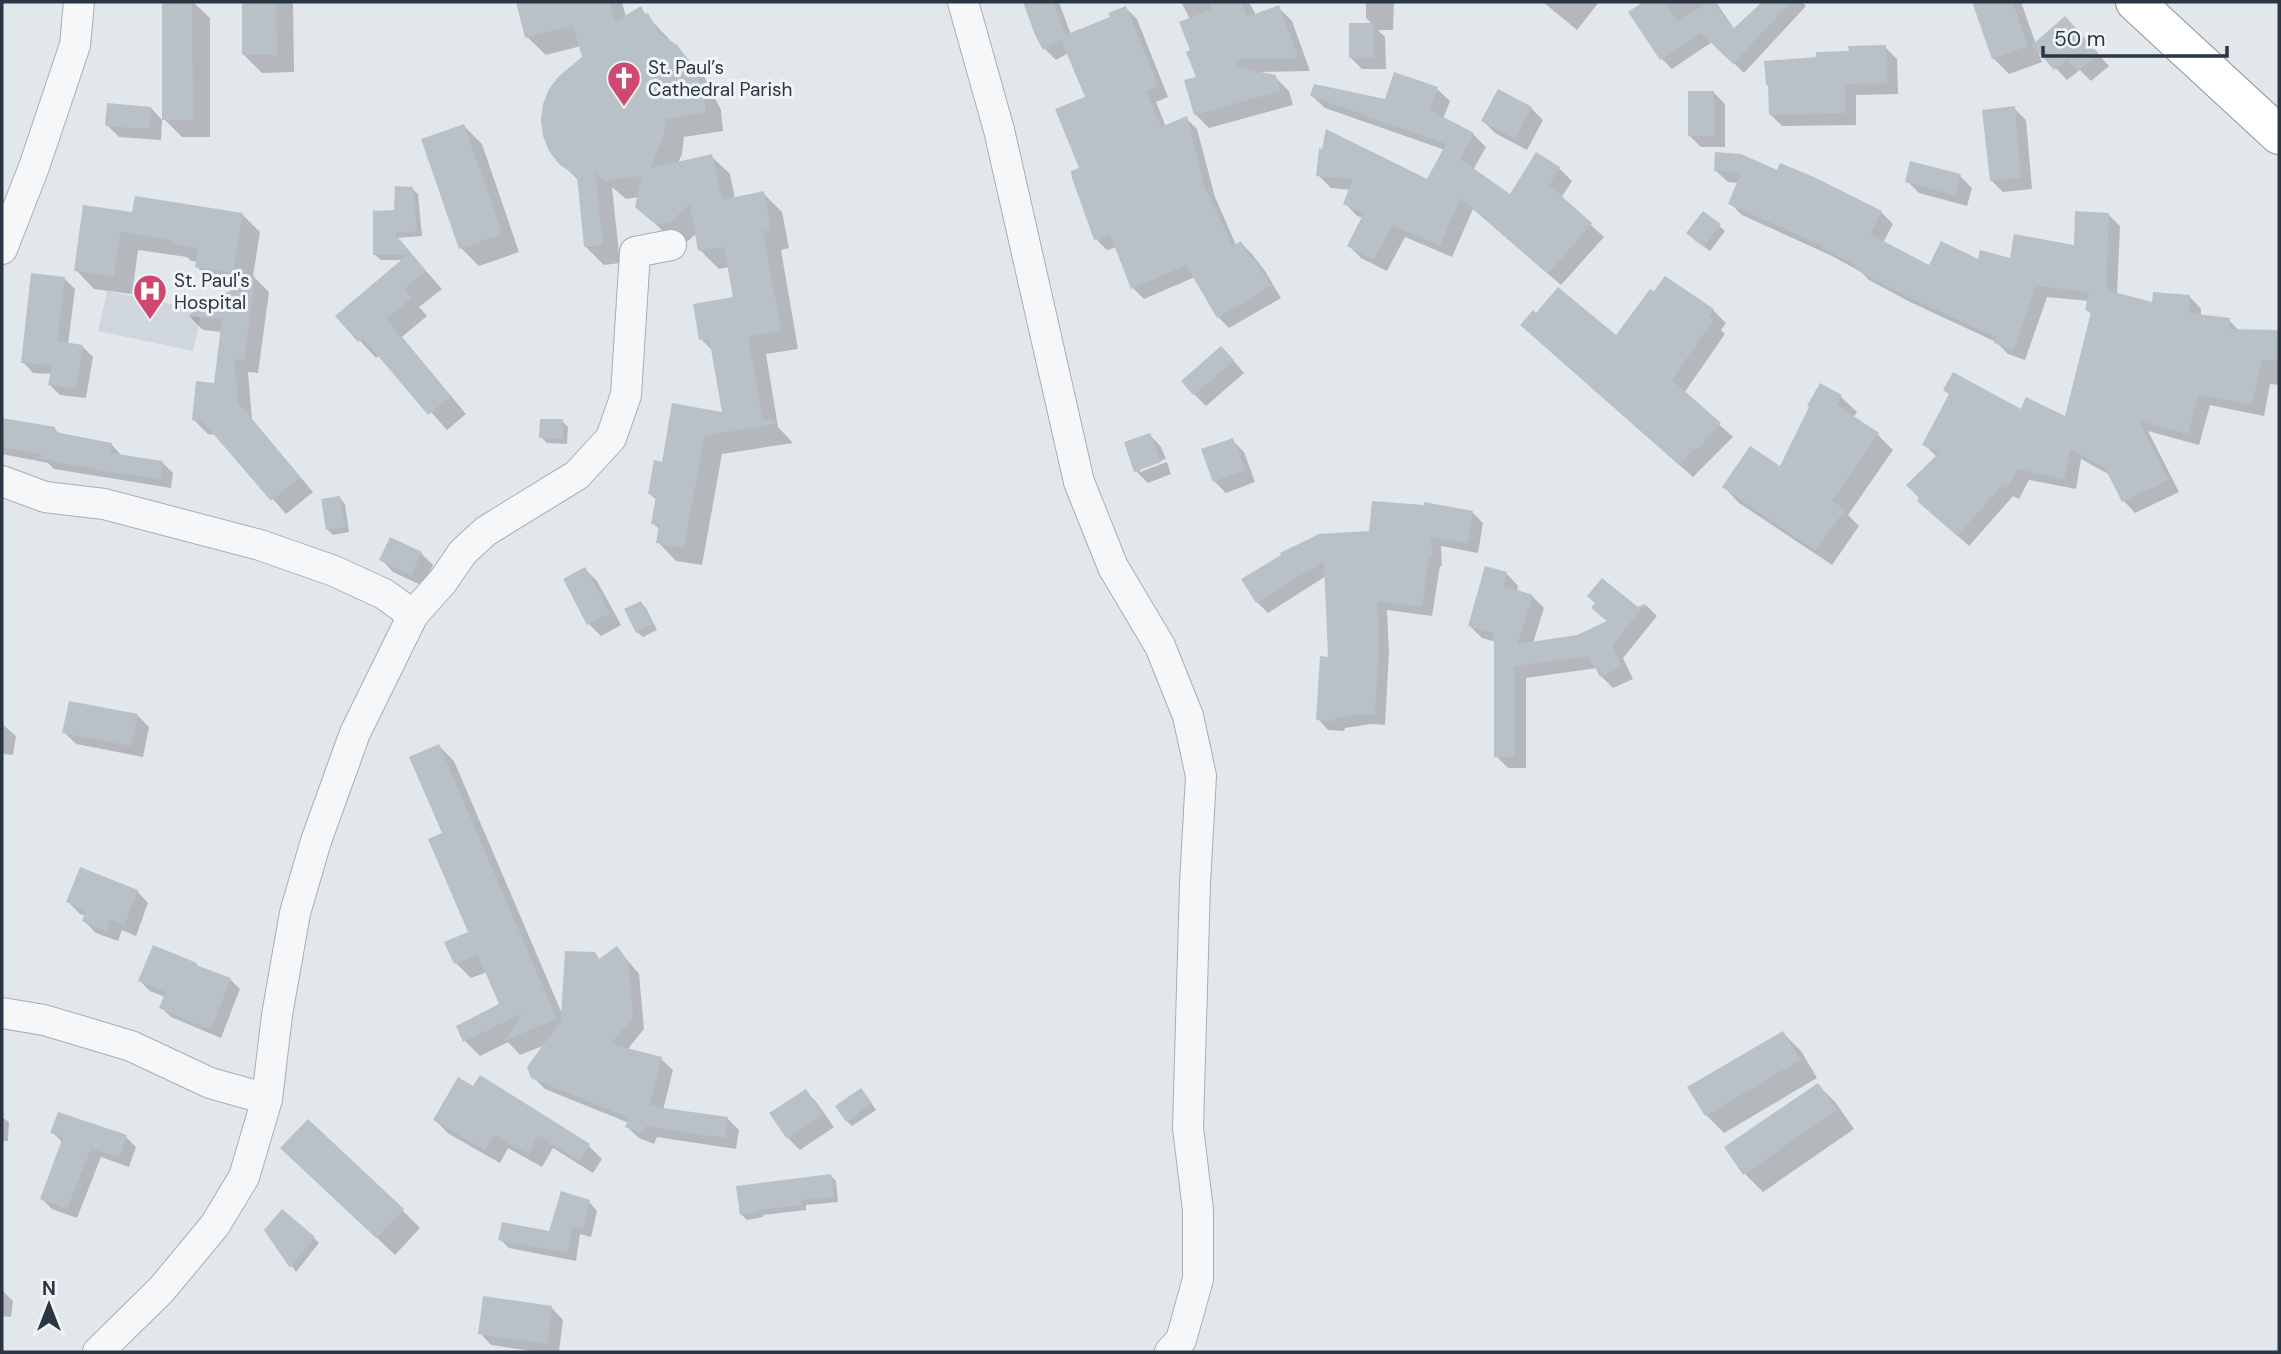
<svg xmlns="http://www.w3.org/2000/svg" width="2281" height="1354" font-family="'DM Sans',sans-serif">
	<rect width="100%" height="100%" fill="#e2e7eb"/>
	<path fill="#d0d6dd" d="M107 291 202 310 193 351 98 331Z"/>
	<path fill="#0003" d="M163 2H193L210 18V137H182L164 119Z
		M243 2H293L294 72 262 73 244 55Z
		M518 2H622L626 17 641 9 705 78 721 110 723 131 684 137 682 154 678 163 711 156 730 174 735 199 763 193 782 212 789 248 781 250 798 349 766 354 778 427 793 443 722 454 702 565 676 561 658 542 660 530 653 523 657 500 650 494 663 464 724 414 713 351 701 339 735 299 730 267 719 269 700 250 697 233 688 241 678 242 671 239 637 206 639 197 626 199 612 187 620 263 604 265 585 246 579 181 561 163 584 58 581 46 546 55 527 37Z
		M1025 2H1059L1071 35 1112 18 1126 8 1137 19 1168 97 1156 102 1166 127 1186 118 1197 129 1215 197 1236 245 1241 243 1252 254 1265 271 1281 298 1229 328 1218 317 1195 277 1144 299 1133 288 1117 247 1107 250 1096 239 1082 169 1087 98 1068 53 1056 60 1045 49 1037 35Z
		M1181 2H1249L1256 15 1278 7 1292 21 1310 71 1259 72 1275 77 1289 91 1293 105 1209 128 1195 114 1198 78 1192 51 1190 19Z
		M1366 2H1394L1393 30H1378L1385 37 1386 69H1362L1350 57 1373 25 1366 18Z
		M1543 2H1599L1577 30Z
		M1646 2H1716L1735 30 1764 2H1802L1806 6 1744 73 1712 42 1672 69 1662 59 1630 12Z
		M1974 2H2021L2036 44 2077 30 2109 66 2091 81 2080 70 2067 80 2037 48 2042 62 2009 74 1993 58Z
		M1885 47 1897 59 1898 94 1856 95V125L1782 126 1770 114V87L1767 85 1818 59Z
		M1437 89 1450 101 1443 119 1473 134 1486 147 1473 170 1510 196 1559 168 1572 181 1561 198 1604 237 1561 285 1473 209 1452 257 1405 237 1387 271 1361 258 1349 246 1363 218 1357 216 1345 203 1351 190 1331 188 1318 175 1428 182 1445 150 1325 108 1312 96 1387 101Z
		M1714 93 1725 104V147H1701L1689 135Z
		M151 108 162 120 161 140 119 137 107 125Z
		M1531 108 1543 120 1527 150 1495 133 1483 121Z
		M2014 108 2026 120 2032 189 2003 192 1991 180Z
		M464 126 482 144 519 252 479 266 461 248Z
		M1717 154 1881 212 1893 224 1883 243 1930 268 1979 261 2011 260 2076 247 2108 214 2120 226 2117 295 2154 304 2190 297 2201 309V317L2229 320 2239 331 2279 332V385L2270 384 2264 416 2210 405 2199 445 2148 431 2179 492 2135 513 2124 501 2110 475 2081 459 2076 489 2029 480 2019 499 2013 496 1969 546 1931 512 1937 457 1924 444 2021 411 2066 418 2092 315 2087 310 2089 301 2047 297 2025 360 2008 354 1996 342 1910 302 1869 280 1861 272 1832 256 1742 215 1730 203 1739 183 1728 182 1716 171Z
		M1960 176 1972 188 1967 206 1919 193 1907 181Z
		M412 189 418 194 422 236 397 238 442 289 419 307 427 316 402 337 466 414 447 430 380 355 376 358 337 316 404 260H381L375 255 395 212Z
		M1703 213 1725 231 1710 251 1693 239Z
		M134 214H242L260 232 253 276 269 292 258 373 248 372 252 419 313 492 286 514 217 435 208 434 194 420 215 385 222 332 203 330 190 317 237 288 215 285 197 267 198 262 191 261 187 257 138 250 132 294 94 289 76 270Z
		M65 279 75 289 68 344 82 346 93 357 86 398 60 395 50 385 52 374 33 373 23 362Z
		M1713 310 1726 323 1721 330 1725 334 1684 393 1733 437 1693 477 1536 338 1616 337Z
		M1233 360 1244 373 1206 406 1194 394Z
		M1820 386 1841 397 1857 412 1853 418 1878 435 1893 450 1848 515 1859 526 1832 565 1739 503 1724 487 1781 469Z
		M2 420 55 429 60 435 111 444 121 455 162 462 173 473 171 488 54 469 48 463 2 454Z
		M562 421 568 427 567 444 547 443 541 437Z
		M1150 435 1161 447 1166 459 1140 468V472L1167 462 1171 474 1148 483 1136 471Z
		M1232 440 1244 452 1255 482 1226 493 1214 481Z
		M340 498 345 504 349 532 333 535 327 529Z
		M1472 512 1483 523 1478 553 1441 546 1442 566H1440L1432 616 1387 610 1389 652 1385 725 1371 724 1345 728 1344 731 1328 730 1318 719 1330 659 1326 576 1268 613 1257 602 1243 580 1371 533Z
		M421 553 433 565 423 586 393 572 382 560Z
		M585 569 597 581 621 625 601 636 589 624Z
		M1507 574 1518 586 1517 591 1532 596 1544 608 1533 643 1578 637 1608 622 1593 608 1637 609 1646 605 1657 616 1623 658 1633 679 1613 688 1601 676 1597 668 1526 678V768H1508L1496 756V642L1482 638 1470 626Z
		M641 603 646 608 657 630 643 637 637 632Z
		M137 715 149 727 143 757 76 744 64 732Z
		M2 724 16 736 13 755 2 754Z
		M439 746 454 761 563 1016 594 953 600 960 617 948 639 974 644 1029 627 1050 661 1059 673 1070 663 1110 727 1118 739 1130 736 1149 657 1137 654 1144 639 1138 627 1127 629 1123 545 1089 533 1077 545 1045 520 1055 508 1042 480 1056 465 1041 458 1027 502 1005 487 972 471 978 456 963 447 943 470 933 444 834Z
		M137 891 148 903 136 936 122 930 118 941 96 933 84 921 86 916 80 914 68 902Z
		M196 964 200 969 230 979 240 989 221 1038 171 1017 161 1007 165 997 150 991 140 981Z
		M1783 1033 1801 1051 1817 1078 1724 1133 1706 1115Z
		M458 1079 588 1145 602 1159 593 1173 553 1148 542 1167 508 1148 500 1163 449 1134 435 1120Z
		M1818 1085 1836 1103 1854 1129 1763 1192 1745 1174Z
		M806 1091 817 1103 834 1127 800 1150 788 1138Z
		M866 1095 876 1110 852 1126 847 1121Z
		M2 1117 9 1122 8 1141H2Z
		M52 1132 126 1137 136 1147 129 1167 101 1157 77 1218 52 1209 42 1199 63 1143Z
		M301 1166 402 1210 420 1228 395 1255Z
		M831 1176 836 1181 838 1202 806 1205V1210L763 1215V1217L747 1220 741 1214Z
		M589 1202 597 1211 591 1237 580 1234 576 1261 509 1248 500 1239 550 1233Z
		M266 1230 314 1238 319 1243 296 1272Z
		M2 1290 13 1301 11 1317 2 1316Z
		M552 1308 563 1320 559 1352H539L491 1345 480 1333Z"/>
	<path fill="#b9c1c8" d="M162 2H192L193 120H162Z
		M242 2H276L277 55H242Z
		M516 2H609L615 22 641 6 645 15 648 13 659 34 677 45 687 58 699 80 705 103V113L666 119 664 135 650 168 712 154 722 200 764 191 771 230 763 231 781 331 748 336 762 419 775 421V424L704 436 684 548 656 543 659 525 651 524 656 496 648 494 654 460 662 462 672 403 722 412 709 338 699 340 693 304 733 297 724 247 698 251 690 204 669 223 658 224 650 220 635 207 642 176 606 181 595 172 603 245 584 247 577 177 559 164 549 151 543 136 541 120 543 104 549 89 559 76 582 57 573 25 525 38Z
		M1023 2H1053L1065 35 1110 17 1108 13 1126 6 1158 86 1146 91 1161 127 1187 116 1204 185 1232 246 1241 241 1251 259 1254 258 1271 286 1217 318 1186 265 1131 289 1110 234 1094 240 1072 178 1071 171 1079 168 1055 109 1085 97 1061 40 1043 50 1035 35Z
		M1209 2H1241L1247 17 1279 5 1298 58 1237 59 1236 67 1276 75 1280 91 1194 115 1184 80 1196 77 1186 52 1190 50 1179 22 1212 9Z
		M1643 2H1664L1677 21 1709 2H1714L1733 29 1762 2H1790L1733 64 1701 33 1660 60 1628 12Z
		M1972 2H2012L2028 46 1992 59Z
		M2065 16 2098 53 2078 71 2067 59 2054 70 2032 45Z
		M1349 23H1374V58H1349Z
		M1886 45 1887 83 1845 84V113L1769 115 1768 85H1766L1764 61 1816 57V52L1849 51 1848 46Z
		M1394 72 1438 87 1430 110 1474 133 1460 159 1510 194 1536 152 1560 167 1549 185 1592 223 1548 274 1460 198 1440 246 1392 225 1374 260 1347 246 1364 213 1343 204 1353 179 1316 176 1319 148 1322 149 1326 129 1427 179 1446 144 1310 96 1314 84 1385 99Z
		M1498 89 1532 107 1515 139 1481 121Z
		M1688 91H1714V136H1688Z
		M107 103 151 107 149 129 105 126Z
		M2015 106 2021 178 1990 181 1982 110Z
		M464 124 502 234 459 249 421 139Z
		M1715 152 1741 154 1777 170 1780 163 1814 177 1882 211 1870 234 1929 265 1941 241 1978 259 1980 250 2010 258 2014 234 2074 245 2075 211 2109 213 2106 290 2152 302 2153 292 2190 295 2189 313 2230 318 2228 329 2279 330V360H2262L2252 405 2198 394 2188 434 2139 421 2168 480 2122 502 2105 468 2070 449 2064 479 2017 469 2007 489 2001 486 1957 536 1917 501 1919 498 1906 485 1939 453 1922 445 1949 394 1943 390 1953 372 2021 409 2026 397 2065 416 2091 312 2085 310 2089 292 2036 286 2013 350 1994 343 1996 337 1896 291 1855 269 1857 266 1822 248 1823 246 1728 204 1741 173 1714 171Z
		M1910 161 1961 174 1955 195 1905 182Z
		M395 186 413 187 417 231 394 233 413 255H373V209L375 211 394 210Z
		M135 196 243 213 233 273 195 267 198 248 171 244 172 240 120 232 114 277 74 271 83 205 132 212Z
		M1703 211 1721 224 1704 247 1686 233Z
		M406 256H414L426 271 404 289 411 298 386 319 451 396 428 415 363 338 358 342 335 316Z
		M31 273 65 277 57 341 83 345 76 389 48 385 52 365 21 363Z
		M255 276 244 360 234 359 238 403 300 477 271 501 203 422 192 420 196 381 214 383 222 319 187 316Z
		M1665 276 1714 309 1709 316 1713 319 1672 380 1721 423 1696 450 1694 448 1679 465 1520 325 1533 310 1536 313 1558 287 1616 335 1650 289 1654 291Z
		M1221 346 1234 360 1193 395 1181 381Z
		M1820 383 1842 395 1837 405 1879 433 1832 500 1845 509 1816 551 1722 487 1750 446 1780 466 1809 407 1807 406Z
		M2 418 55 427V432L112 443 110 453 163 461 161 479 111 472 41 459 42 454 2 447Z
		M540 419H563V439L539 438Z
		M1150 433 1161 462 1134 472 1124 442Z
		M1233 438 1245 470 1213 482 1201 449Z
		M340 496 345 527 326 530 321 499Z
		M1372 501 1424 505V502L1473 511 1467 543 1431 537 1432 556H1429L1422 607 1377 601 1379 640 1375 715 1360 714 1335 718 1334 721 1316 720 1320 656 1328 657 1324 561 1256 603 1241 579 1281 555 1280 553 1319 534 1369 531Z
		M390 537 422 552 411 575 379 560Z
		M1485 566 1507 572 1504 586 1533 595 1517 644 1577 635 1607 621 1591 608 1595 603 1587 596 1602 578 1638 607 1646 603 1612 645 1622 667 1600 677 1589 656 1514 666 1515 757H1494V633L1468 626Z
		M585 567 610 613 587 625 563 579Z
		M641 601 653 624 636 633 624 609Z
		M69 701 138 714 131 746 62 733Z
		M439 744 557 1019 504 1041 523 1013 463 1042 456 1026 499 1004 478 955 454 964 444 942 468 932 428 839 442 833 409 757Z
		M80 867 138 890 124 925 110 919 106 931 82 921 86 911 66 902Z
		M153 945 197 963 196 965 231 978 211 1030 159 1008 166 992 138 981Z
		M617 946 628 961 633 1017 611 1044 662 1057 649 1106 728 1117 725 1138 646 1126 643 1134 625 1127 629 1118 531 1078 527 1067 559 1023 560 1027 561 1021 564 1016 561 1018 565 951 595 952 599 959Z
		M1783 1031 1800 1060 1705 1116 1687 1087Z
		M480 1075 590 1144 579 1161 538 1135 528 1154 494 1135 485 1150 433 1120 458 1077 473 1086Z
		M1818 1083 1837 1110 1743 1175 1724 1147Z
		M861 1088 872 1103 846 1122 835 1106Z
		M806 1089 823 1115 787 1139 769 1113Z
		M58 1112 127 1135 119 1158 91 1148 67 1209 40 1199 63 1137 50 1133Z
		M308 1119 404 1209 376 1238 280 1148Z
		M831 1174 834 1197 801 1200 802 1205 758 1210 759 1212 740 1215 736 1186Z
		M561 1191 590 1200 583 1229 572 1227 568 1253 498 1240 502 1222 549 1231Z
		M282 1209 315 1237 290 1268 264 1230Z
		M483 1296 552 1306 547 1344 478 1334Z"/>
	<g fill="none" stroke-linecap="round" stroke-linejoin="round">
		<g stroke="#a7aeb5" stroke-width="32">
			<path id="minor" d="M963 2 999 130 1079 482 1113 567 1160 646 1188 716 1201 776 1195 883 1188 1128 1198 1210V1279L1181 1340 1170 1352
				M2 249 34 167 75 45 79 2
				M2 481 45 497 104 504 260 545 334 571 384 594 413 615
				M2 1013 44 1020 131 1046 210 1083 267 1099 244 1177 215 1225 162 1289 98 1352
				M267 1099 277 1015 295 913 316 841 355 733 413 615 443 581 463 552 486 531 577 475 611 438 626 395 635 252 671 245"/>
		</g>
		<g stroke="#8a96a1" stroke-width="40">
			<path id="highway" d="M2135 2 2279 135"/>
		</g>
		<use href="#minor" stroke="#f5f7f9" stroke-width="30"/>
		<use href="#highway" stroke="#fff" stroke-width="38"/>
	</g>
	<defs>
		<g id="church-pin" transform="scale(1.75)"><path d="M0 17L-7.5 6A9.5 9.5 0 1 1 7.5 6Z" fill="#cf486f" stroke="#f2f5f8"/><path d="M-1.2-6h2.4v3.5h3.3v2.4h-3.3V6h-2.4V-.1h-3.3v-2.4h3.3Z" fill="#fff"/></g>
		<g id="hospital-pin" transform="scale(1.75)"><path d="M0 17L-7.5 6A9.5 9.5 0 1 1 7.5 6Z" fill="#cf486f" stroke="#f2f5f8"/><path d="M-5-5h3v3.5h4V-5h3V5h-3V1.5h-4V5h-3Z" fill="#fff"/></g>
	</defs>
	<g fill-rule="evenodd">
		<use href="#church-pin" x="624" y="78"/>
		<use href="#hospital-pin" x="150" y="291"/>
	</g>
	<g text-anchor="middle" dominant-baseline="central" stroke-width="6" stroke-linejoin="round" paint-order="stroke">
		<g font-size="19" fill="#2a3643" stroke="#f2f5f8" text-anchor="start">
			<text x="648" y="67">St. Paul’s<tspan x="648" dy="22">Cathedral Parish</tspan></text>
			<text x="174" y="280">St. Paul's<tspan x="174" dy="22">Hospital</tspan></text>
		</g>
	</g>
	<rect width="2281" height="1354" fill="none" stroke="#2a3643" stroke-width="7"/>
	<g transform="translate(49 1305)" stroke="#f2f5f8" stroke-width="5" paint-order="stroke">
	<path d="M0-5L12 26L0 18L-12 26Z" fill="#2a3643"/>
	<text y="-10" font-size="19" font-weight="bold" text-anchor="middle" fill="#2a3643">N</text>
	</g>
	<path d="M2043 46v10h184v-10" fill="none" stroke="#2a3643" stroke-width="3.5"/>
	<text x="2054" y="46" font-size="21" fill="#2a3643" stroke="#f2f5f8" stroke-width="5" paint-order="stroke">50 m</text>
</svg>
